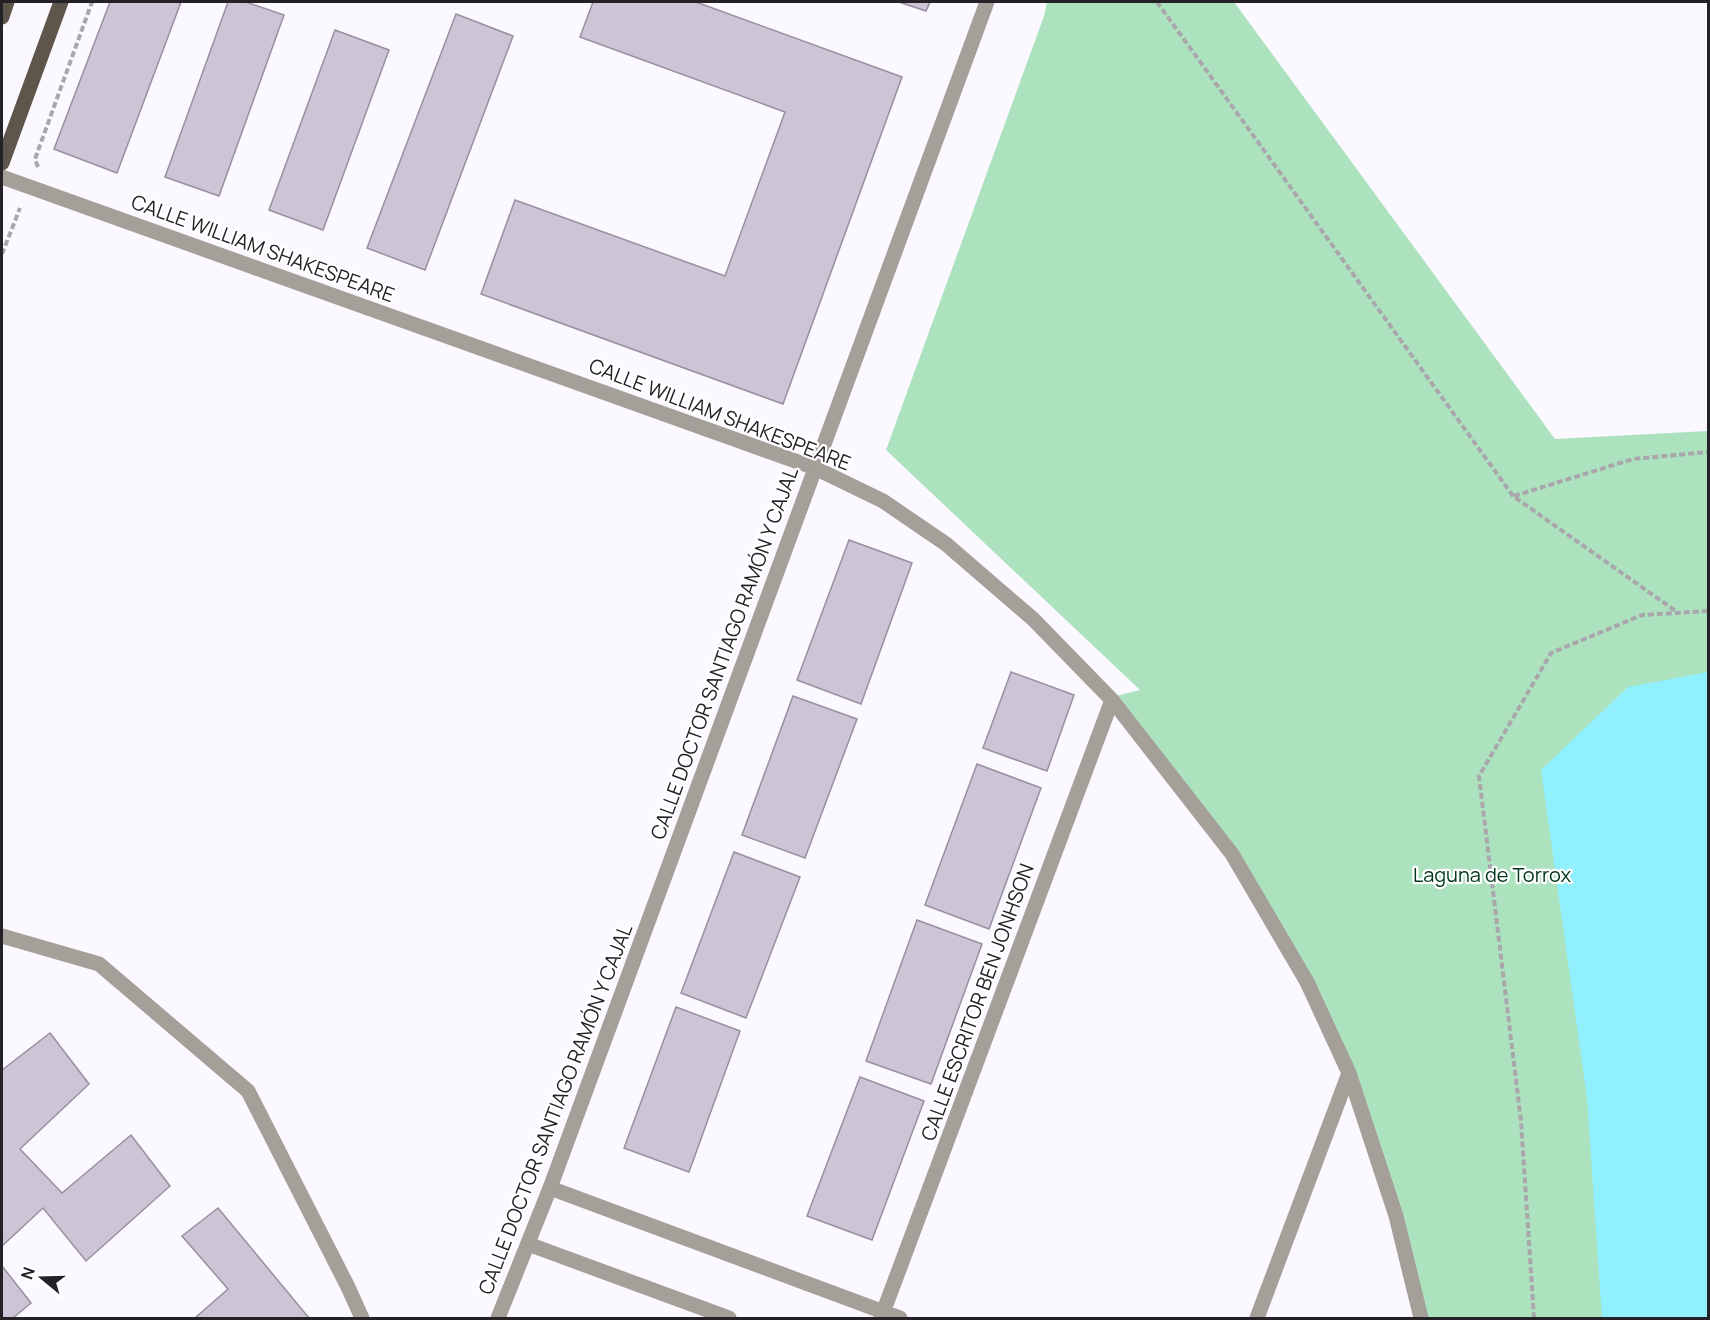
<svg xmlns="http://www.w3.org/2000/svg" width="1710" height="1320" font-family="Manrope,sans-serif">
	<rect width="100%" height="100%" fill="#fbf8ff"/>
	<path fill="#ade2bf" d="M1047 2H1234L1555 439 1708 431V1318H1418L1354 1077 1229 852 1107 698 1140 690 886 450 1044 16Z"/>
	<path fill="#90f0fd" d="M1708 672V1318H1602L1587 1098 1541 770 1628 687Z"/>
	<path fill="#ccc5d6" stroke="#96909f" stroke-width="1.5" d="M110 2H181L117 173 54 149Z
		M228 2H246L284 15 219 196 165 177Z
		M593 2H696L902 77 783 404 481 294 515 200 725 276 785 112 580 37Z
		M899 2H930L926 11Z
		M456 14 513 36 425 270 367 248Z
		M335 30 389 50 323 230 269 210Z
		M849 540 912 563 861 704 797 680Z
		M1011 672 1074 695 1047 771 983 748Z
		M793 696 857 719 805 858 742 835Z
		M977 764 1041 788 989 929 925 905Z
		M734 852 800 877 746 1018 681 993Z
		M917 920 982 944 931 1084 866 1061Z
		M676 1007 740 1031 689 1172 624 1148Z
		M50 1033 89 1084 20 1149 62 1193 131 1135 170 1186 86 1261 43 1208 2 1246V1070Z
		M860 1077 924 1101 872 1240 807 1216Z
		M218 1208 309 1318H195L228 1289 182 1236Z
		M2 1266 31 1303 13 1318H2Z"/>
	<g fill="none" stroke-linecap="round" stroke-linejoin="round">
		<path stroke="#a9a6ac" stroke-width="4" stroke-dasharray="6 3" stroke-linecap="butt" d="M1157 2 1513 496 1677 612
			M38 167 35 159 92 2
			M2 254 20 208
			M1514 496 1633 459 1708 452
			M1534 1318 1521 1121 1479 776 1551 653 1642 615 1708 611"/>
		<path stroke="#a49f98" stroke-width="15" d="M2 177 815 468 883 501 946 544 1033 619 1112 700 1232 854 1307 982 1349 1073 1396 1216 1421 1318
			M550 1188 900 1318
			M528 1244 729 1318
			M881 1318 1112 700
			M1257 1318 1349 1073"/>
		<path stroke="#a49f98" stroke-width="15" d="M2 936 99 964 248 1091 348 1287 362 1318
			M498 1318 550 1188 987 2"/>
		<path stroke="#5e564b" stroke-width="15" d="M2 17 7 2
			M2 163 61 2"/>
	</g>
	<g text-anchor="middle" dominant-baseline="central" stroke-width="4.5" stroke-linejoin="round" paint-order="stroke">
		<g font-size="20" fill="#242127" stroke="#fff">
			<text transform="translate(263 248) rotate(20)">CALLE WILLIAM SHAKESPEARE</text>
			<text transform="translate(720 414) rotate(21)">CALLE WILLIAM SHAKESPEARE</text>
			<text transform="translate(724 653) rotate(-70)">CALLE DOCTOR SANTIAGO RAMÓN Y CAJAL</text>
			<text transform="translate(977 1002) rotate(-70)">CALLE ESCRITOR BEN JONHSON</text>
			<text transform="translate(555 1109) rotate(-69)">CALLE DOCTOR SANTIAGO RAMÓN Y CAJAL</text>
		</g>
		<g font-size="20" fill="#00361b" stroke="#fff">
			<text x="1492" y="874">Laguna de Torrox</text>
		</g>
	</g>
	<rect width="1710" height="1320" fill="none" stroke="#242127" stroke-width="6"/>
	<g transform="translate(42 1278) rotate(289)" stroke="#ffffff" stroke-width="4.5" paint-order="stroke">
	<path d="M0-4.5L10 22L0 15L-10 22Z" fill="#242127"/>
	<text y="-9" font-size="16" font-weight="bold" text-anchor="middle" fill="#242127">N</text>
	</g>
</svg>
